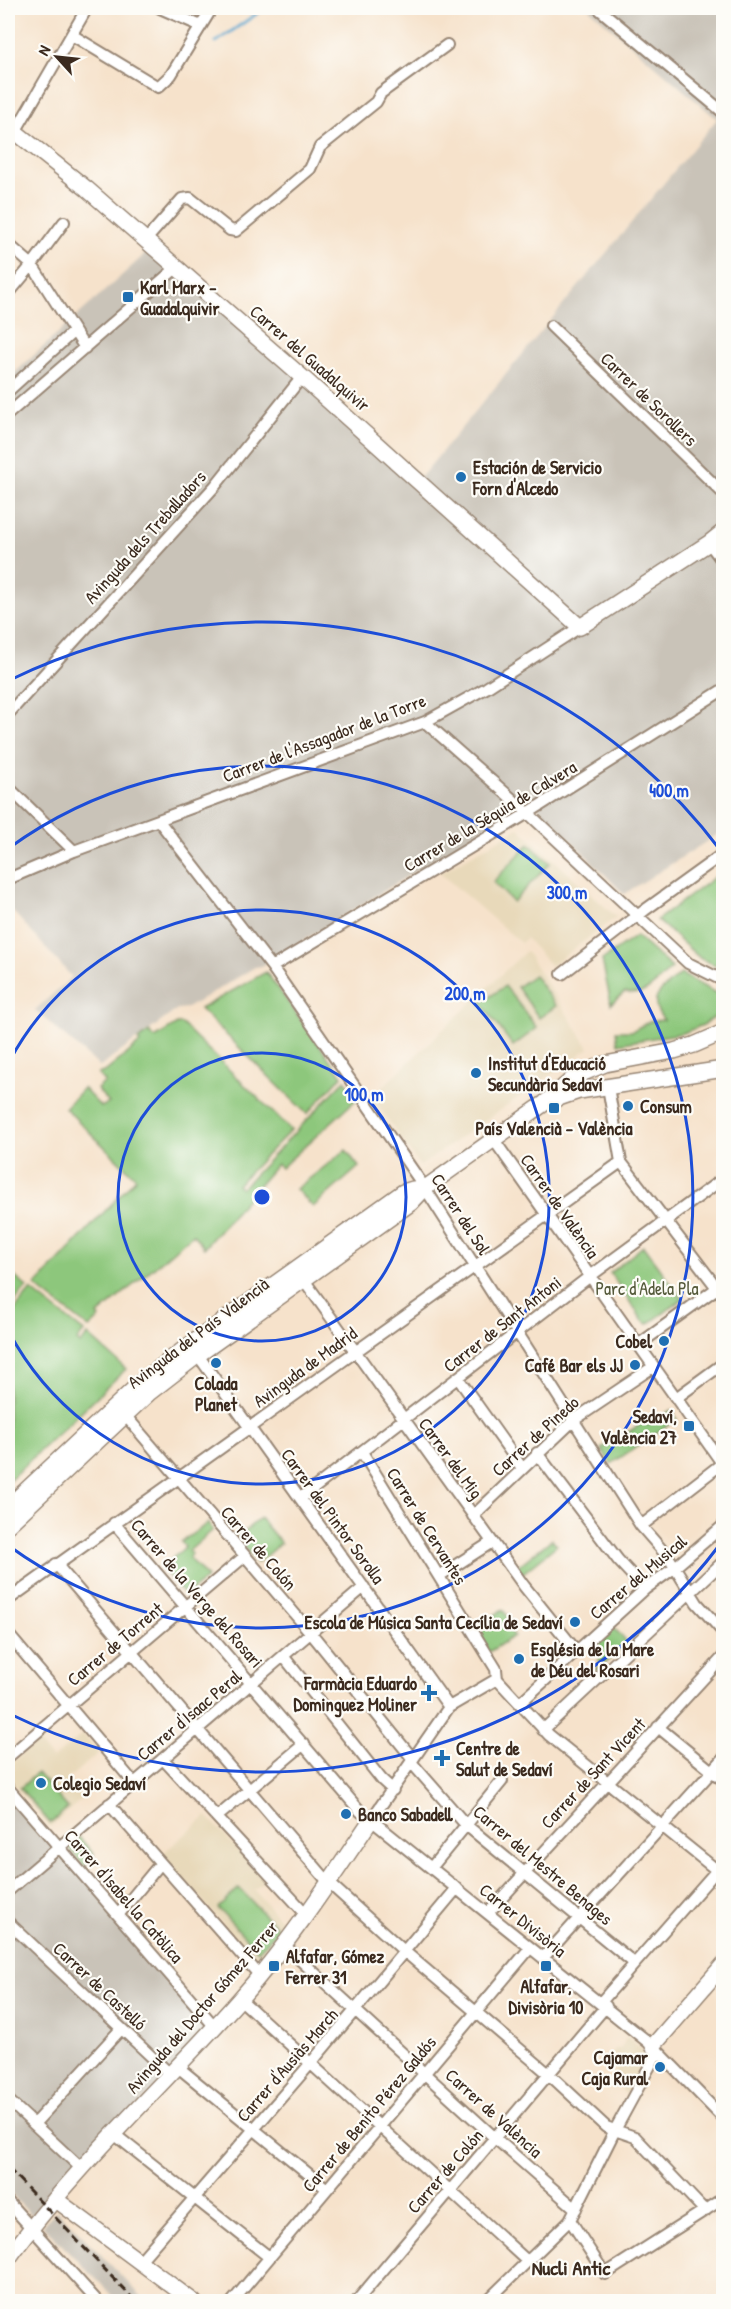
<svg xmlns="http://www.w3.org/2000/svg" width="731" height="2309" font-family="'Patrick Hand',sans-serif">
	<rect width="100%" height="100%" fill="#fdfcf7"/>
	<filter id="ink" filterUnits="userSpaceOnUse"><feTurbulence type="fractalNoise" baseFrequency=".0167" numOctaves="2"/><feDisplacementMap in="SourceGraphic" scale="12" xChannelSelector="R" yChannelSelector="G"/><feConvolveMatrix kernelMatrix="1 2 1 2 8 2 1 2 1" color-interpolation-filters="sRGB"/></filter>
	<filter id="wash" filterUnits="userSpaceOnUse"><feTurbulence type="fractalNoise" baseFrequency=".008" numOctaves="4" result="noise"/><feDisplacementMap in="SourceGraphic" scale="24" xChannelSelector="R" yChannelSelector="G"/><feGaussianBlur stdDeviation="1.35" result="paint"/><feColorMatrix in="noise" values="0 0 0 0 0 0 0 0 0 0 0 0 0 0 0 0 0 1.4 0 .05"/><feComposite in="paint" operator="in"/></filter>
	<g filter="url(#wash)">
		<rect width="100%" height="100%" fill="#f6e2cb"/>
		<path fill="#e8d9ba" d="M519 828 616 917 551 966 526 938 521 943 440 873Z
			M526 951 589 1048 420 1166 372 1097Z
			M83 1734 99 1753 67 1779 82 1799 50 1827 8 1777V1766L37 1741 52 1759Z
			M207 1816 265 1880 254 1890 283 1923 284 1925 261 1957 254 1958 161 1855Z
			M627 2037 648 2054 625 2095 614 2074H612L617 2071 614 2066H617V2064L614 2062 615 2058 611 2056 616 2048 619 2050Z"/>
		<path fill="#c9c3b8" d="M588 8H723V831L624 894 531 800 262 966 255 967 187 1008 178 1009 100 1067 35 1010 72 977 8 906V379L154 246 421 477 717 119Z
			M8 1788 215 2027 31 2215 8 2191Z
			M57 2210 146 2301H118L42 2225Z"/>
		<path fill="#8dc77c" stroke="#64784d" stroke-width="1.5" d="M529 844 550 863 513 902 493 882Z
			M723 871V968L701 959 657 920Z
			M636 936 672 968C658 980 645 1000 625 992L611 1004 602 960Z
			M266 972 342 1076 307 1114 200 1009Z
			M681 974 723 997V1012L703 1025 683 1033 618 1044 616 1031H632L650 1021 664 1020C644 998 664 988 681 974Z
			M534 975 556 1006 539 1018 517 987Z
			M505 986 537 1028 513 1046 481 1003Z
			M177 1024H182L291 1130 237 1185 241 1189 345 1080 358 1098 281 1168 277 1164 204 1248 193 1234 98 1315 100 1318 89 1328 35 1286 136 1178 65 1108 83 1088 101 1107 109 1103 97 1089 105 1082 98 1074 106 1071 140 1043 138 1040 149 1032 155 1038Z
			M346 1150 359 1167 313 1207 296 1189Z
			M643 1246 683 1299 648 1324 643 1321 610 1273Z
			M8 1271 27 1287 8 1310Z
			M31 1290 84 1332 77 1341 80 1344 88 1335 126 1369 8 1481V1318Z
			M671 1410 677 1419 611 1464 601 1449 644 1422 648 1425Z
			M260 1518 281 1543 257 1563 236 1538Z
			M208 1523 213 1530 189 1551 192 1554 189 1557 207 1578 185 1596 162 1568 185 1547 181 1542Z
			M552 1539 557 1545 522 1574 517 1567Z
			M503 1610 513 1625 509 1628 514 1636 489 1652 474 1627Z
			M614 1628 628 1643 596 1671V1667H599L600 1651H589Z
			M37 1773 68 1808 50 1823 20 1788Z
			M79 1837 94 1855 84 1867 68 1847Z
			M239 1888 279 1930 258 1951 218 1908Z"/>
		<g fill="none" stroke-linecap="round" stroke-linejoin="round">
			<path stroke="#52a3cc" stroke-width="3" d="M216 42 265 8"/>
		</g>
	</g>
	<g filter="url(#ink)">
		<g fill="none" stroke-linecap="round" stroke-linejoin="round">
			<g stroke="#988674" stroke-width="14">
				<path id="street" d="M160 8 201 26
					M598 8 724 113
					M72 35 158 87 171 75 212 8
					M15 132 87 8
					M145 241 182 199 190 198 230 230 236 231 310 169 320 147 376 102 381 93 447 45
					M8 244 32 265 85 348
					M8 294 32 265 64 222
					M551 326 724 494
					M8 391 74 331
					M8 414 176 268
					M709 543 724 563
					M8 714 215 486 302 377
					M425 722 528 813 688 963 724 981
					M8 787 74 851
					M159 821 272 967 425 1188 641 1526 669 1558 697 1603 724 1633
					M8 879 74 851 425 722 486 688 580 627
					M272 967 528 813 724 689
					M562 974 645 910 724 853
					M608 1087 621 1162 724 1297
					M494 1140 724 1466
					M304 1280 524 1586 577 1652
					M638 1345 724 1283
					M195 1351 449 1707
					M458 1378 522 1468
					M676 1398 724 1363
					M124 1414 311 1633 413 1759
					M362 1452 496 1669 497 1679
					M537 1453 618 1560 645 1589
					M301 1498 589 1277 724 1178
					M473 1516 574 1420 653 1367
					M114 1523 360 1811 653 2046 724 2119
					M641 1526 724 1462
					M56 1564 329 1883 404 1951 550 2075 606 2127 635 2137 705 2211
					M439 1576 492 1542
					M8 1600 621 1162
					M8 1634 134 1783
					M284 1657 382 1780 393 1790
					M497 1679 549 1735 724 1876
					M520 1703 645 1589 674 1568 724 1525
					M658 1727 724 1781
					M543 1730 724 1561
					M8 1757 245 1556
					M163 1759 306 1914
					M411 1762 466 1825 634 1963
					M8 1788 215 2027
					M109 1804 260 1976
					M217 1817 304 1744
					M371 1820 449 1707 497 1679
					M431 1868 502 1781
					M8 1891 364 1587
					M488 1913 724 1656
					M118 1915 160 1864
					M8 1922 171 2075
					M284 1945 495 2138 576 2209
					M543 1958 724 1758
					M240 1999 527 2261
					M601 2002 724 1862
					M178 2067 327 2189
					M8 2100 82 2169
					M34 2124 121 2029
					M114 2134 269 2257
					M8 2202 98 2302
					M570 2220 605 2274 724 2198
					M139 2262 311 2063 457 1888
					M232 2302 530 1948
					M356 2302 606 2006
					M486 2302 570 2220 615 2130 658 2051"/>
			</g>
			<g stroke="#988674" stroke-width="18">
				<path id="secondary" d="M8 126 87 189 302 377 580 627 709 543 724 531
					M553 1100 579 1091 724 1069
					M8 1507 140 1383 184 1349 403 1192 413 1189 425 1188
					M8 1525 149 1393 198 1355 411 1203 425 1188 545 1103 576 1076 605 1064 674 1051 694 1045 724 1032
					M653 2046 724 1964
					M55 2199 194 2302
					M8 2259C75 2166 162 2087 239 2000 288 1945 329 1882 371 1820"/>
			</g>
			<use href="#street" stroke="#fff" stroke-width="10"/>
			<use href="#secondary" stroke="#fff" stroke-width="15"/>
			<path stroke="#3b2a1e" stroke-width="3" stroke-dasharray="9 4.5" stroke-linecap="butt" d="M8 2168 136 2302"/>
		</g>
	</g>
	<g fill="none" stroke="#1d4ed8" stroke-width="3">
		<circle cx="262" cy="1197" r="144"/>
		<path d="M9 1062A287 287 0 1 1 9 1332"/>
		<path d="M9 848A431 431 0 1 1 9 1546"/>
		<path d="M721 1543A575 575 0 0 1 10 1714M10 680A575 575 0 0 1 721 851"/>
	</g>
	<g fill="#1f6fb2" stroke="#fdfcf7" stroke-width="2">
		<rect x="122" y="291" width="12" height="12" rx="3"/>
		<circle cx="461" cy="477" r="6"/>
		<circle cx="476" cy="1073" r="6"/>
		<circle cx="628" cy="1106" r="6"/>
		<rect x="548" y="1102" width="12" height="12" rx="3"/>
		<circle cx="664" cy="1341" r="6"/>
		<circle cx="216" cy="1363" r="6"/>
		<circle cx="635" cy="1365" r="6"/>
		<rect x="683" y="1420" width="12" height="12" rx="3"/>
		<circle cx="575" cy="1622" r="6"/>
		<circle cx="519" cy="1659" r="6"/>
		<path d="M426 1684h6v6h6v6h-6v6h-6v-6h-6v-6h6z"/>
		<path d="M439 1749h6v6h6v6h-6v6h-6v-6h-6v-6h6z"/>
		<circle cx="41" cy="1783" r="6"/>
		<circle cx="346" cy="1814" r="6"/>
		<rect x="268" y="1960" width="12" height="12" rx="3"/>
		<rect x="540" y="1960" width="12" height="12" rx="3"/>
		<circle cx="660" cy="2067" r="6"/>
	</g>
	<g text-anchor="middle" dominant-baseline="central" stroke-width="4.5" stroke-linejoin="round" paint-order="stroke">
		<g font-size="18" font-weight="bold" fill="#3b2a1e" stroke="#fdfcf7" text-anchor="start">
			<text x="140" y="287">Karl Marx -<tspan x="140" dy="21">Guadalquivir</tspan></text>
			<text x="473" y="467">Estación de Servicio<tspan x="473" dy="21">Forn d'Alcedo</tspan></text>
			<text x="488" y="1063">Institut d'Educació<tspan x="488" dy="21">Secundària Sedaví</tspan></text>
			<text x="640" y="1106">Consum</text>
			<text x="554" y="1128" text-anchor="middle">País Valencià - València</text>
			<text x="652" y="1341" text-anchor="end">Cobel</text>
			<text x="623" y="1365" text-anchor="end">Café Bar els JJ</text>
			<text x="216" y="1383" text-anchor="middle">Colada<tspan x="216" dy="21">Planet</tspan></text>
			<text x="677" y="1416" text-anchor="end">Sedaví,<tspan x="677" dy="21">València 27</tspan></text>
			<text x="563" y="1622" text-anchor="end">Escola de Música Santa Cecília de Sedaví</text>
			<text x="531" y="1649">Església de la Mare<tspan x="531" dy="21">de Déu del Rosari</tspan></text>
			<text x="417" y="1683" text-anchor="end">Farmàcia Eduardo<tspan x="417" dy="21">Dominguez Moliner</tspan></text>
			<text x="456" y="1748">Centre de<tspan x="456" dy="21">Salut de Sedaví</tspan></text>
			<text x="53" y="1783">Colegio Sedaví</text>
			<text x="358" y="1814">Banco Sabadell</text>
			<text x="286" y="1956">Alfafar, Gómez<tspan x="286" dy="21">Ferrer 31</tspan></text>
			<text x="546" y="1986" text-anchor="middle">Alfafar,<tspan x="546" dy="21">Divisòria 10</tspan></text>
			<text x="648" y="2057" text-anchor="end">Cajamar<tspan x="648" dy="21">Caja Rural</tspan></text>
		</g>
		<g font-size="18" fill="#3b2a1e" stroke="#fdfcf7">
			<text transform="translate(310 358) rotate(41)">Carrer del Guadalquivir</text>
			<text transform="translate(649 399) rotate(44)">Carrer de Sorollers</text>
			<text transform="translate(145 537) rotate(-48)">Avinguda dels Treballadors</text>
			<text transform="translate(324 738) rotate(-21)">Carrer de l'Assagador de la Torre</text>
			<text transform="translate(490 816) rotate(-31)">Carrer de la Séquia de Calvera</text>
			<text transform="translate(560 1206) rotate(55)">Carrer de València</text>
			<text transform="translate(461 1214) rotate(57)">Carrer del Sol</text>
			<text transform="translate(502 1324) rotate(-38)">Carrer de Sant Antoni</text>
			<text transform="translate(198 1333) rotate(-37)">Avinguda del País Valencià</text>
			<text transform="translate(305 1367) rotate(-36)">Avinguda de Madrid</text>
			<text transform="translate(535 1436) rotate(-42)">Carrer de Pinedo</text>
			<text transform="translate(451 1458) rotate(54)">Carrer del Mig</text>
			<text transform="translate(333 1516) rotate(54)">Carrer del Pintor Sorolla</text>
			<text transform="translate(427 1526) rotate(58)">Carrer de Cervantes</text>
			<text transform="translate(259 1548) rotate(49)">Carrer de Colón</text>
			<text transform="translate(638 1577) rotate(-40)">Carrer del Musical</text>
			<text transform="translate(197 1593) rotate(49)">Carrer de la Verge del Rosari</text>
			<text transform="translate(115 1644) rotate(-40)">Carrer de Torrent</text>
			<text transform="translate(189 1715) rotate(-40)">Carrer d'Isaac Peral</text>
			<text transform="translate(593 1773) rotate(-47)">Carrer de Sant Vicent</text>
			<text transform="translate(543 1865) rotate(40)">Carrer del Mestre Benages</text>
			<text transform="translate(124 1896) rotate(49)">Carrer d'Isabel la Catòlica</text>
			<text transform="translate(523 1920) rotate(39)">Carrer Divisòria</text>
			<text transform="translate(100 1986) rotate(43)">Carrer de Castelló</text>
			<text transform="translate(202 2007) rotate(-49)">Avinguda del Doctor Gómez Ferrer</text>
			<text transform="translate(287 2065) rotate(-49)">Carrer d'Ausiàs March</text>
			<text transform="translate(494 2113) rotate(42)">Carrer de València</text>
			<text transform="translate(369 2114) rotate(-50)">Carrer de Benito Pérez Galdós</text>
			<text transform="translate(445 2171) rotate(-49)">Carrer de Colón</text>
		</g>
		<g font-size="18" fill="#54593a" stroke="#fdfcf7">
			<text x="647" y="1288">Parc d'Adela Pla</text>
		</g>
		<g font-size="20" font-weight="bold" fill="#3b2a1e" stroke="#fdfcf7">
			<text x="571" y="2267">Nucli Antic</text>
		</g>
	</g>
	<circle cx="262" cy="1197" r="9" fill="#1d4ed8" stroke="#fdfcf7" stroke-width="3"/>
	<g font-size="18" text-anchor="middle" font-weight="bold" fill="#1d4ed8" stroke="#fdfcf7" stroke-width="4.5" stroke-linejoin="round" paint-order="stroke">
		<text x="669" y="797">400 m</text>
		<text x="567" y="899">300 m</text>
		<text x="465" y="1000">200 m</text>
		<text x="364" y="1101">100 m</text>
	</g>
	<rect width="731" height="2309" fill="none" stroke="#fdfcf7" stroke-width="30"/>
	<g transform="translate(57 57) rotate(297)" stroke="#fdfcf7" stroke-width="4.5" paint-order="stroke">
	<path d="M0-4.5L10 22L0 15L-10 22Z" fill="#3b2a1e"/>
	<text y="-9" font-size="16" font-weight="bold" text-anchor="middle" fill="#3b2a1e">N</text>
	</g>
</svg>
